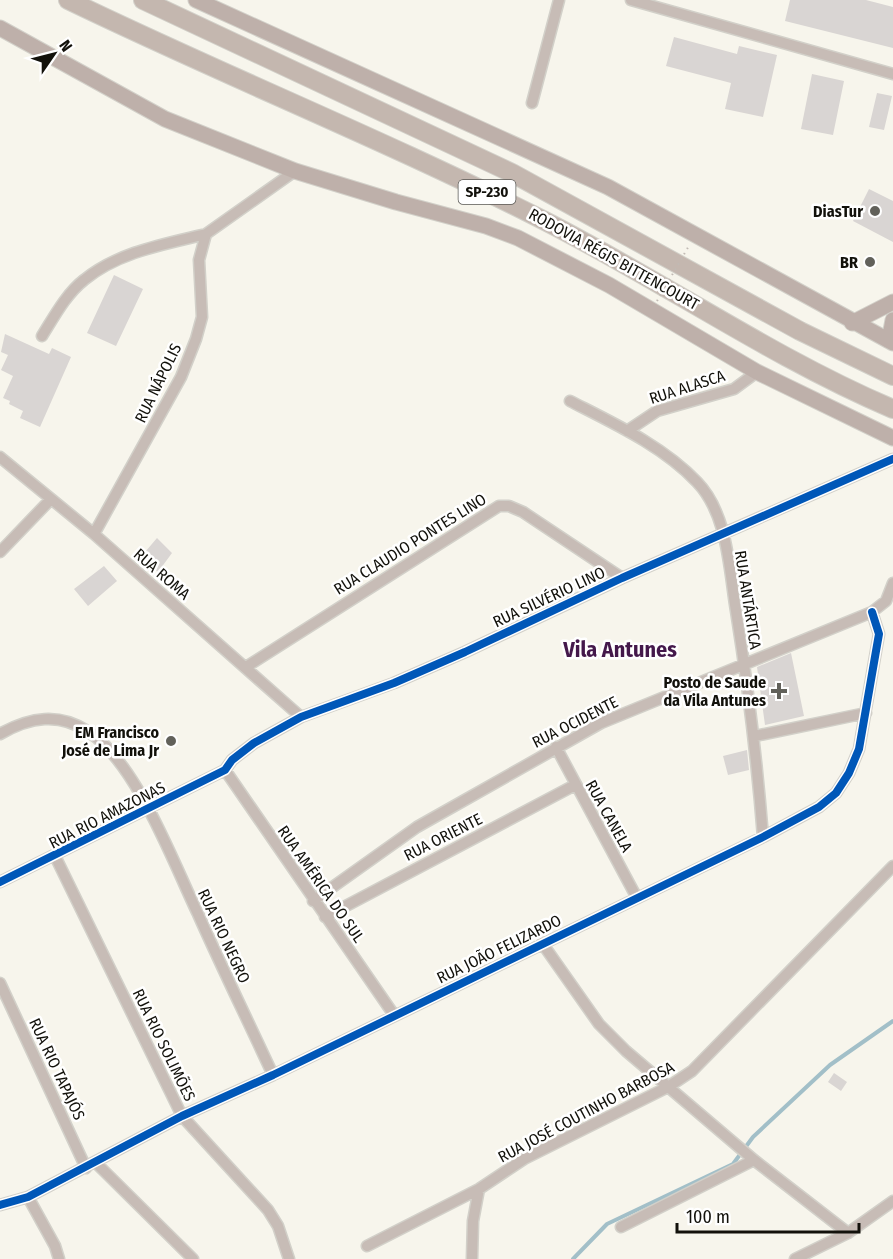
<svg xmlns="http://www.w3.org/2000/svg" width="893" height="1259" font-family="'Fira Sans Condensed',sans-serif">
	<rect width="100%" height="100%" fill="#f7f5ec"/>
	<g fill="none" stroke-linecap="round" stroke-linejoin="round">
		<path stroke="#a2bfc8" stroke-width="4" d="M573 1259 607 1224 733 1164 753 1137 830 1065 893 1021"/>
	</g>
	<path fill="#d9d5d3" d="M790 0H866L893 7V48L785 21Z
		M674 37 737 54 739 46 777 55 763 117 725 109 731 83 666 66Z
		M812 74 844 81 833 135 801 129Z
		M877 93 892 96 884 130 869 127Z
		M869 189 893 201V242L853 221Z
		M114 275 143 289 116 346 87 333Z
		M5 334 49 354 52 348 71 357 40 427 20 418 23 411 9 404 10 401 3 398 13 376 1 370 8 355 1 352Z
		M157 538 172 553 158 572 140 558Z
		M104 566 117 581 88 606 74 589Z
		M791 653 804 716 765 725 757 667Z
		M747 750 749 770 728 775 723 756Z
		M834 1073 847 1082 841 1091 828 1082Z"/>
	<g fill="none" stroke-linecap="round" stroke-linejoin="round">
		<g stroke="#d2d0c9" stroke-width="13">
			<path id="street" d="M631 0 893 74
				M532 103 559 0
				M42 336C54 317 66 294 84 280 118 252 165 244 206 234
				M570 401C613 423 663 446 697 482 728 514 729 569 736 611 748 686 757 761 763 837
				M627 431 657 411 734 389 757 372
				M0 457 94 534 301 717
				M94 534 181 377 196 339 202 317 199 260 206 234 295 171
				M0 552 51 499
				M246 667 499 506H509L523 512 622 578
				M0 734C30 717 59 712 89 732 137 764 173 862 198 914 222 968 248 1021 273 1075
				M755 736 866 713
				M556 747 637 898
				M225 770 394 1015
				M55 856 182 1116 268 1210 278 1226 289 1259
				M0 882 225 770 232 760 254 743 301 717 394 683 465 652 622 578 893 459
				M313 901 417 827 601 723 872 612 886 601 893 583
				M325 917 575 785
				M542 943 599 1024 626 1051 754 1160 848 1233
				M0 983 86 1168
				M96 1163 193 1259
				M28 1197 55 1246 59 1259
				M0 1205 28 1197 182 1116 273 1075 763 837 819 807 836 793 849 773 859 749 876 651 879 634 872 612
				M621 1227 754 1160
				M367 1246 479 1189 524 1159 668 1087 692 1071 893 866
				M472 1259 473 1221 479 1189
				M795 1259 848 1233 893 1201"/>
		</g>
		<g stroke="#d2d0c9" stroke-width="17">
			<path id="secondary" d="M196 0 608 187 893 343
				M0 28 165 119 295 171 396 202 486 226 518 238 609 285 757 372 893 438
				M852 323 893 302
				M889 341 893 320"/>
		</g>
		<g stroke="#d2d0c9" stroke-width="20">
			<path id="highway" d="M68 0C225 76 387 141 543 220 661 280 771 357 893 409
				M143 0 512 173 800 331 893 376"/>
		</g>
		<use href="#street" stroke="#c7bcb6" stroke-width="10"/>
		<use href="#secondary" stroke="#beb0aa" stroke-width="15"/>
		<use href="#highway" stroke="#c4b7af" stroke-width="18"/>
		<path stroke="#c1bab4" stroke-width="2" stroke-dasharray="1.5 4.5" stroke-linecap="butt" d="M657 301 690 244"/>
		<g stroke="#fff" stroke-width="11">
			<path id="cycleway" d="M0 882 225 770 232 760 254 743 301 717 394 683 465 652 622 578 893 459
				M0 1205 28 1197 182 1116 273 1075 763 837 819 807 836 793 849 773 859 749 876 651 879 634 872 612"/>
		</g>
		<use href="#cycleway" stroke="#0057b8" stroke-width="8"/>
	</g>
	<g fill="#62615a" stroke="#fff" stroke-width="2">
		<circle cx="875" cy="211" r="6"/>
		<circle cx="870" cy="262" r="6"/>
		<path d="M776 682h6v6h6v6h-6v6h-6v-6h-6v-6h6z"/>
		<circle cx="171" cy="741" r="6"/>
	</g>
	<g text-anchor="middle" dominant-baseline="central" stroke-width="5" stroke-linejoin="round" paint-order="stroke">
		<rect fill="#fff" stroke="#595854" stroke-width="1.5" x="458.5" y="180" width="57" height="24" rx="4.5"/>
		<g font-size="15" font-weight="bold" fill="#12110b">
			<text x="487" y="192">SP-230</text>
		</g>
		<g font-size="16" font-weight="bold" fill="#12110b" stroke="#fff" text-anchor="end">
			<text x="863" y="211">DiasTur</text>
			<text x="858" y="262">BR</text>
			<text x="766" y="682">Posto de Saude<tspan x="766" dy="18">da Vila Antunes</tspan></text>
			<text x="159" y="732">EM Francisco<tspan x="159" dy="18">José de Lima Jr</tspan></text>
		</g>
		<g font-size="16" fill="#12110b" stroke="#fff">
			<text transform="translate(614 259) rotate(29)">RODOVIA RÉGIS BITTENCOURT</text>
			<text transform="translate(158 383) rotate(-64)">RUA NÁPOLIS</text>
			<text transform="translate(687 387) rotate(-18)">RUA ALASCA</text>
			<text transform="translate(410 544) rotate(-32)">RUA CLAUDIO PONTES LINO</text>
			<text transform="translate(162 574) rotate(41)">RUA ROMA</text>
			<text transform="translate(549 597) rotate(-25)">RUA SILVÉRIO LINO</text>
			<text transform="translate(748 600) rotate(81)">RUA ANTÁRTICA</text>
			<text transform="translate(575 722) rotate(-27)">RUA OCIDENTE</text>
			<text transform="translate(107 815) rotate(-27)">RUA RIO AMAZONAS</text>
			<text transform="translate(609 816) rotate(61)">RUA CANELA</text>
			<text transform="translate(443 837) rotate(-27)">RUA ORIENTE</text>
			<text transform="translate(321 884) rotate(55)">RUA AMÉRICA DO SUL</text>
			<text transform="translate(224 936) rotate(65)">RUA RIO NEGRO</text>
			<text transform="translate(499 949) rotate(-26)">RUA JOÃO FELIZARDO</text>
			<text transform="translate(164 1045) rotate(64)">RUA RIO SOLIMÕES</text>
			<text transform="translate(57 1069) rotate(65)">RUA RIO TAPAJÓS</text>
			<text transform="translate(586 1112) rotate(-28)">RUA JOSÉ COUTINHO BARBOSA</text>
		</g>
		<g font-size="22" font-weight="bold" fill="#44184b" stroke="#fff">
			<text x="620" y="649">Vila Antunes</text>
		</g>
	</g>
	<g transform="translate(54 54) rotate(55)" stroke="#ffffff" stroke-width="4.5" paint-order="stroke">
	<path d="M0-4.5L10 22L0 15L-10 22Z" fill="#12110b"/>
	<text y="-9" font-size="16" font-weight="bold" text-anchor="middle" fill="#12110b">N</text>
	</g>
	<path d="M677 1223v9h182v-9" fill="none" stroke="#12110b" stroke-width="3"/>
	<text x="686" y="1223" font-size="18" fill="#12110b" stroke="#ffffff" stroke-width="4.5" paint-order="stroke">100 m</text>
</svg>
